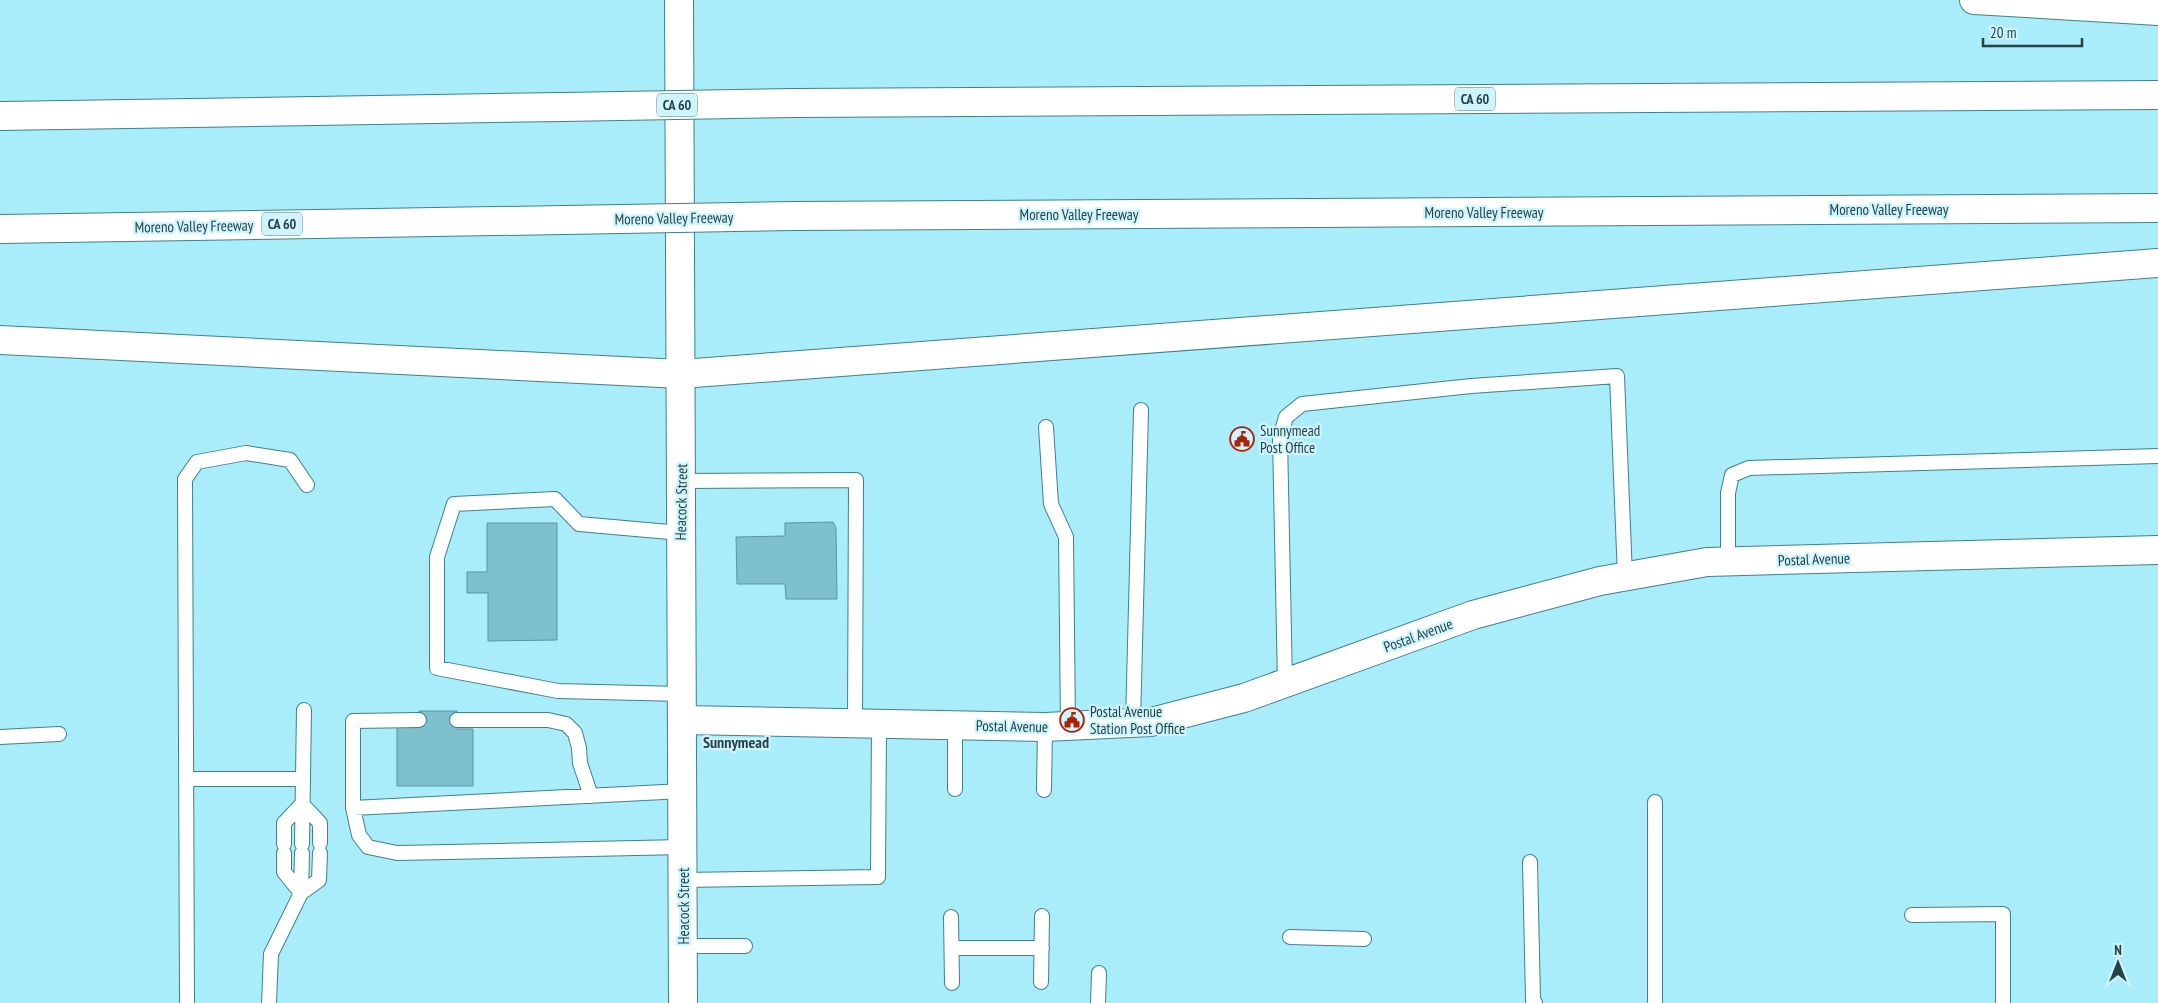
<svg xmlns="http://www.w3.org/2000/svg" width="2158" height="1003" font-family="'PT Sans Narrow',sans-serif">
	<rect width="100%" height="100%" fill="#a9edfb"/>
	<path fill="#7ec0ce" stroke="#5496a3" d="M833 522 836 528 837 599H786L785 584H737L736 537 785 536V523Z
		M487 523H557V640L488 641V593H467V572H487Z
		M419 711H457V729H473V786H397V726H419Z"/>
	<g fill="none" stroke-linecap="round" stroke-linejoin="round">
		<g stroke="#3e808d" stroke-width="16">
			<path id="lane" d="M1046 427 1051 504 1066 537 1068 727
				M682 481 856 480 855 723
				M681 533 579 524 555 499 454 504 437 557V668L558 691 681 694
				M1728 561V493L1732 475 1749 468 2158 456
				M1285 683 1280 438 1286 417 1302 404 1471 386 1617 376 1625 577
				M419 720 353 721V808L359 835 368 847 397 853 683 847
				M457 720H548L566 724 575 733 579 748 580 763 591 796
				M1133 723 1141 410
				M0 737 59 734
				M186 779H302
				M955 789V725
				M1044 790 1045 727
				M302 804 320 823V843
				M353 808 683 791
				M284 844V823L302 804
				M302 844 304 710
				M284 853V872L301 893
				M1530 862 1533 1000 1535 1003
				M683 880 878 877 879 724
				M301 893 319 880 320 853
				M1912 915 2003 914V1003
				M951 917 952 983
				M1290 937 1364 939
				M683 946H745
				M953 948H1042
				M1041 982 1042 916
				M187 1003 185 479 197 462 246 453 290 460 307 485
				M269 1003 271 954 301 893 302 853
				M1098 1003 1099 973
				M1655 1003V802"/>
		</g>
		<g stroke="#3e808d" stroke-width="30">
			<path id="street" d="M683 720 1045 727 1151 722 1244 698 1473 615 1600 581 1707 562 2158 550"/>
		</g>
		<g stroke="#3e808d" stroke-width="30">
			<path id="secondary" d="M679 0 683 1003"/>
		</g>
		<g stroke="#3e808d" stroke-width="30">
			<path id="highway" d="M1974 0 2158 11
				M793 103 2158 95
				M0 116 562 107
				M794 216 2158 208
				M0 229 564 220
				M0 340 681 374 2158 263"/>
		</g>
		<use href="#lane" stroke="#fff" stroke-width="14"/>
		<use href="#street" stroke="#fff" stroke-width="28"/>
		<use href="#secondary" stroke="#fff" stroke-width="28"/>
		<use href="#highway" stroke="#fff" stroke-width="28"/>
		<g stroke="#3e808d" stroke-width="30" stroke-linecap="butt">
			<path id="highway-bridge" d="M562 107 793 103
				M564 220 794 216"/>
		</g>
		<use href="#highway-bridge" stroke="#fff" stroke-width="28"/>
	</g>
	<defs>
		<g id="civic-ring" transform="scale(1.25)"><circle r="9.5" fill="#cef5fd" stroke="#af2107" stroke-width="1.5"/><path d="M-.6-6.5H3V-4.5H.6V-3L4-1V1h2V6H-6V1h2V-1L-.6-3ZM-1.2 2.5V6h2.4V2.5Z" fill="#af2107"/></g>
	</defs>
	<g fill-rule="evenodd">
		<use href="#civic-ring" x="1242" y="439"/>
		<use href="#civic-ring" x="1072" y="720"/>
	</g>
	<g text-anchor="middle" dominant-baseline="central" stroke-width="4.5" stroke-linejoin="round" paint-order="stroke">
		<g fill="#cef5fd" stroke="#58787e" stroke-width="1">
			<rect x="1455" y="87.5" width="40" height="23" rx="4"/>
			<rect x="657" y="93.5" width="40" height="23" rx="4"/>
			<rect x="262" y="212.5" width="40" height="23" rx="4"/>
		</g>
		<g font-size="14" font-weight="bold" fill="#264248">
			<text x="1475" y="99">CA 60</text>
			<text x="677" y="105">CA 60</text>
			<text x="282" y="224">CA 60</text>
		</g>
		<g font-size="15" fill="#264248" stroke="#cef5fd">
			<text x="1889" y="209">Moreno Valley Freeway</text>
			<text x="1484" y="212">Moreno Valley Freeway</text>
			<text x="1079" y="214">Moreno Valley Freeway</text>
			<text transform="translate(674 218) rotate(-1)">Moreno Valley Freeway</text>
			<text transform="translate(194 226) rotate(-1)">Moreno Valley Freeway</text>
			<text transform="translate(681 502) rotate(-89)">Heacock Street</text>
			<text transform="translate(1814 559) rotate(-2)">Postal Avenue</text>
			<text transform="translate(1418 635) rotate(-20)">Postal Avenue</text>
			<text transform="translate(1012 726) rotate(1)">Postal Avenue</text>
			<text transform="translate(683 906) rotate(-90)">Heacock Street</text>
		</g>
		<g font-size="15" fill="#264248" stroke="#cef5fd" text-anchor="start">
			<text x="1260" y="430">Sunnymead<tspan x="1260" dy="17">Post Office</tspan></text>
			<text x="1090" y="711">Postal Avenue<tspan x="1090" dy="17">Station Post Office</tspan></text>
		</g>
		<g font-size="16" font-weight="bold" fill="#264248" stroke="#cef5fd">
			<text x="736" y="742">Sunnymead</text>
		</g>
	</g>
	<g transform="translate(2118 963)" stroke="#cef5fd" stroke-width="4" paint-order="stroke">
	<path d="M0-4L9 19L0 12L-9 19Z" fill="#264248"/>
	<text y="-8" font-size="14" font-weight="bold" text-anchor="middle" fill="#264248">N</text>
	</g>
	<path d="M1983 38v8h99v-8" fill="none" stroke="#264248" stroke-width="2.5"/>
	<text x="1990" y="38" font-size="15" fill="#264248" stroke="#cef5fd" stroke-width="4" paint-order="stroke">20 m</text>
</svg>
